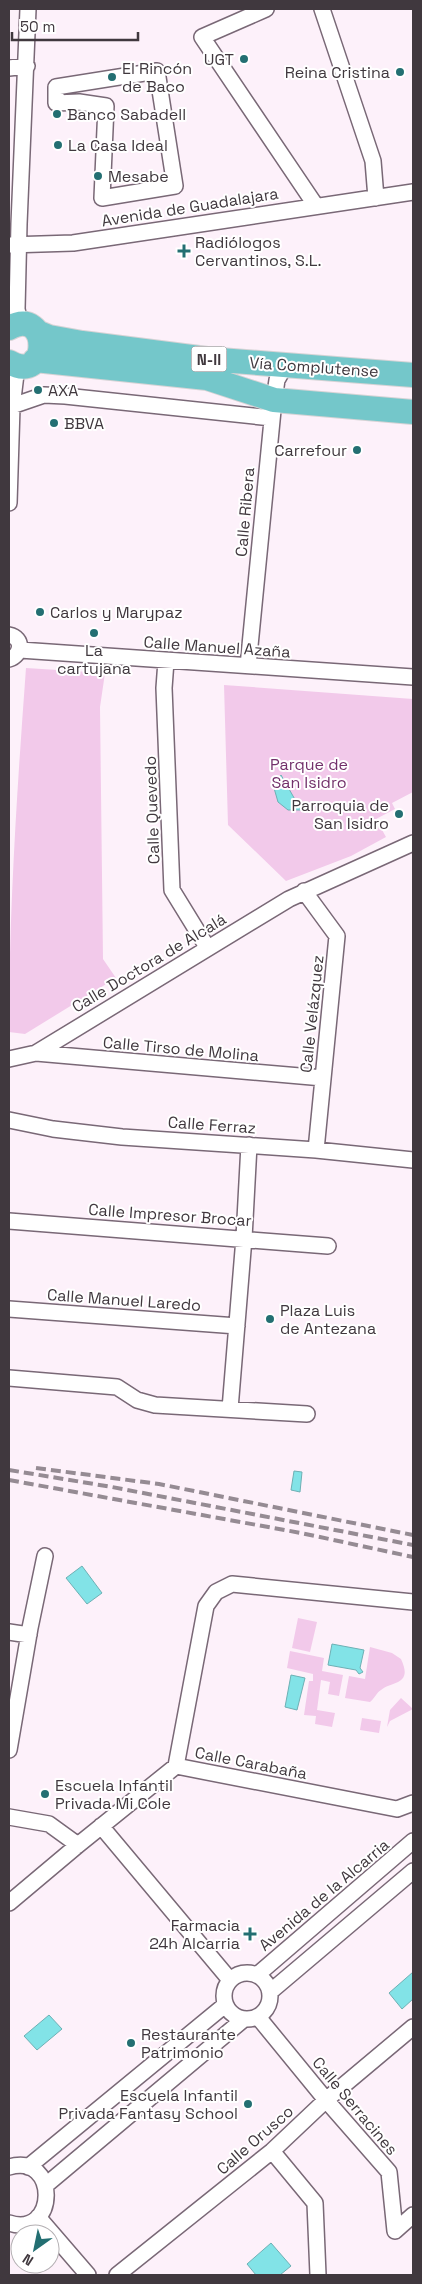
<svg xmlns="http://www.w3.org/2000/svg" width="422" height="2284" font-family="'Space Grotesk',sans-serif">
	<rect width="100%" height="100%" fill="#fdf1fa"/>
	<path fill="#f2c9ea" d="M26 668 105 673 100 707 103 959 116 978 25 1034 9 1032C9 911 17 790 26 668Z
		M224 685 413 699V792L392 803 395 809 376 819 386 837 351 856 286 881 228 825Z
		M298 1618 317 1622 310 1652 292 1648Z
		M370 1647 392 1653 401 1659C413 1685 393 1681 381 1690 377 1692 374 1699 370 1702L345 1698 349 1676 365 1679Z
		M290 1651 324 1658 322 1671 343 1675 339 1696 328 1694 330 1682 321 1680 317 1710 335 1713 332 1727 315 1724 316 1716 304 1715 309 1681H313V1674L287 1668Z
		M401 1698 413 1709 390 1721 387 1727 390 1710Z
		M362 1718 381 1721 379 1733 360 1730Z"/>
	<path fill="#82e3e7" stroke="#6eb0b4" d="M281 775 301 810H288L278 802 274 788Z
		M294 1471 302 1472 300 1492 291 1490Z
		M82 1566 102 1593 87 1604 66 1578Z
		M332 1644 364 1650 360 1668 363 1672 359 1674 356 1670 328 1665Z
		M291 1675 305 1678 297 1710 285 1707Z
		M413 1972V1999L402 2009 389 1993Z
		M49 2015 62 2029 37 2050 24 2036Z
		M271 2243 291 2266 280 2275H256L247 2264Z"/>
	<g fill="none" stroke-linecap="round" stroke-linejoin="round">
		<g stroke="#796876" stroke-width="18">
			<path id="minor" d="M266 9 202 37 316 206
				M322 9 373 161 376 198
				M9 68 27 66
				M157 71 175 186 102 198 106 106 79 102 56 103V87Z
				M9 245 73 243 413 192
				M20 324 17 309 19 224 28 9
				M9 407 44 395 65 396 272 418
				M9 503 12 407 17 366
				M9 635C24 638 22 655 9 659
				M20 650 413 677
				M166 661 164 688 172 890 207 947
				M248 666 274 400 277 380 286 364
				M304 891 337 936 316 1150
				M36 1053 323 1078
				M9 1059 36 1053 289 899 413 843
				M9 1120 53 1129 122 1137 316 1150 413 1160
				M9 1221 328 1246
				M9 1309 237 1326
				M9 1378 117 1387 137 1400 155 1405 307 1414
				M230 1409 244 1238 249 1145
				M9 1632 29 1635
				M9 1750 30 1628 45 1556
				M176 1766 206 1606 216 1592 232 1584 413 1602
				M9 1817 49 1824 78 1845
				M101 1826 230 1980
				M9 1903 78 1845 176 1766 397 1809 413 1803
				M224 1996a23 23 0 1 1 46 0a23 23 0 1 1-46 0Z
				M257 1975 413 1841
				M270 1992 413 1871
				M258 2017 326 2100 389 2172 395 2231
				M272 2151 315 2203 318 2275
				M9 2167C59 2152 58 2239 9 2223
				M28 2167 225 2005
				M46 2185 244 2019
				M38 2217 88 2275
				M395 2231 413 2215
				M117 2275 272 2151 326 2100 413 2027"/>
		</g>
		<g stroke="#d5d3d5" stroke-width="26">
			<path id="primary" d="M9 328C51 305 51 386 9 362
				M37 332 49 337 82 343 207 359 413 375
				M35 360 207 378 274 400 413 412"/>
		</g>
		<use href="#minor" stroke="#fff" stroke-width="15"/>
		<use href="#primary" stroke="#74c7ca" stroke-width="24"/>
		<path stroke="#958b93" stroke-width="4" stroke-dasharray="10 5" stroke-linecap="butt" d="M36 1468 159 1484 413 1535
			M9 1470 112 1487 413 1545
			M9 1480 301 1533 413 1557"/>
	</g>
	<g fill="#236f72" stroke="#fff" stroke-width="2">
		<circle cx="244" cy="59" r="5"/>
		<circle cx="400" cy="72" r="5"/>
		<circle cx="112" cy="77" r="5"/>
		<circle cx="57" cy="114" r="5"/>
		<circle cx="58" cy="145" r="5"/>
		<circle cx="98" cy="176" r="5"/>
		<path d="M181.5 243.5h5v5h5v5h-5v5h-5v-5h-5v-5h5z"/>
		<circle cx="38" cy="390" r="5"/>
		<circle cx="54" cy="423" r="5"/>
		<circle cx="357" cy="450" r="5"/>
		<circle cx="40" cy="612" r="5"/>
		<circle cx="94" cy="633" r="5"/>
		<circle cx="399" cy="814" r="5"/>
		<circle cx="270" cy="1319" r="5"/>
		<circle cx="45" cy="1794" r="5"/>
		<path d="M247.5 1926.5h5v5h5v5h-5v5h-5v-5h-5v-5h5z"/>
		<circle cx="131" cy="2043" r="5"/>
		<circle cx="248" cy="2104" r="5"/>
	</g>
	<g text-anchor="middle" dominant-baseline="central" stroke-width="4" stroke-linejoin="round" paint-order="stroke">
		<rect fill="#fff" stroke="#797478" stroke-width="1" x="191.5" y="346.5" width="35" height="25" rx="4"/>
		<g font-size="15" font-weight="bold" fill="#40383e">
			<text x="209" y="359">N-II</text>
		</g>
		<g font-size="16" fill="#40383e" stroke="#fff" text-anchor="start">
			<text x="234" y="59" text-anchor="end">UGT</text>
			<text x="122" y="68">El Rincón<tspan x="122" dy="18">de Baco</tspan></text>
			<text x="390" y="72" text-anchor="end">Reina Cristina</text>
			<text x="67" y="114">Banco Sabadell</text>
			<text x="68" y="145">La Casa Ideal</text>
			<text x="108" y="176">Mesabe</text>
			<text x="195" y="242">Radiólogos<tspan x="195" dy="18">Cervantinos, S.L.</tspan></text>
			<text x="48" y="390">AXA</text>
			<text x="64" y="423">BBVA</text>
			<text x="347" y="450" text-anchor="end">Carrefour</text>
			<text x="50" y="612">Carlos y Marypaz</text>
			<text x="94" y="650" text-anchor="middle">La<tspan x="94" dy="18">cartujana</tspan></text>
			<text x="389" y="805" text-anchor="end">Parroquia de<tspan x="389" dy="18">San Isidro</tspan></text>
			<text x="280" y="1310">Plaza Luis<tspan x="280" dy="18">de Antezana</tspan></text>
			<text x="55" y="1785">Escuela Infantil<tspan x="55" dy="18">Privada Mi Cole</tspan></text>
			<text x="240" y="1925" text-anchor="end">Farmacia<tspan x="240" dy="18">24h Alcarria</tspan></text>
			<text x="141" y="2034">Restaurante<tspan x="141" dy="18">Patrimonio</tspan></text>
			<text x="238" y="2095" text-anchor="end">Escuela Infantil<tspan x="238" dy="18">Privada Fantasy School</tspan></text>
		</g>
		<g font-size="16" fill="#40383e" stroke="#fff">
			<text transform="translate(190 207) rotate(-9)">Avenida de Guadalajara</text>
			<text transform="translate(314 367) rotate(4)">Vía Complutense</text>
			<text transform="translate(245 512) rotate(-85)">Calle Ribera</text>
			<text transform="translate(217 647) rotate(4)">Calle Manuel Azaña</text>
			<text transform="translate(152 810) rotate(-92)">Calle Quevedo</text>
			<text transform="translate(149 963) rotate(-31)">Calle Doctora de Alcalá</text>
			<text transform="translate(312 1014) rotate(-84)">Calle Velázquez</text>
			<text transform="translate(181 1049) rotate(5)">Calle Tirso de Molina</text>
			<text transform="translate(212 1125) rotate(4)">Calle Ferraz</text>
			<text transform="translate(170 1215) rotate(4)">Calle Impresor Brocar</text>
			<text transform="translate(124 1300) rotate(4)">Calle Manuel Laredo</text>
			<text transform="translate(251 1763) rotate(11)">Calle Carabaña</text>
			<text transform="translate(324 1895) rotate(-40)">Avenida de la Alcarria</text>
			<text transform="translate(355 2106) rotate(50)">Calle Serracines</text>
			<text transform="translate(255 2140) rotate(-41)">Calle Orusco</text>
		</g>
		<g font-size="16" fill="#73306b" stroke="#fff">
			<text x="309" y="764">Parque de<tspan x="309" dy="18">San Isidro</tspan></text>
		</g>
	</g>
	<rect width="422" height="2284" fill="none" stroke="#40383e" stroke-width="20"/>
	<g transform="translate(35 2249) rotate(213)"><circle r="24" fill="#ffffff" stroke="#b3afb2"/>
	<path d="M0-4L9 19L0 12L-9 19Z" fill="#236f72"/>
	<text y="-8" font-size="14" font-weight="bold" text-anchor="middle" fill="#40383e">N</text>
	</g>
	<path d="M12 32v8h126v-8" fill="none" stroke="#40383e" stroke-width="2.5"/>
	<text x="20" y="32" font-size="15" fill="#40383e" stroke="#ffffff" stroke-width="4" paint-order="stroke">50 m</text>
</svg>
